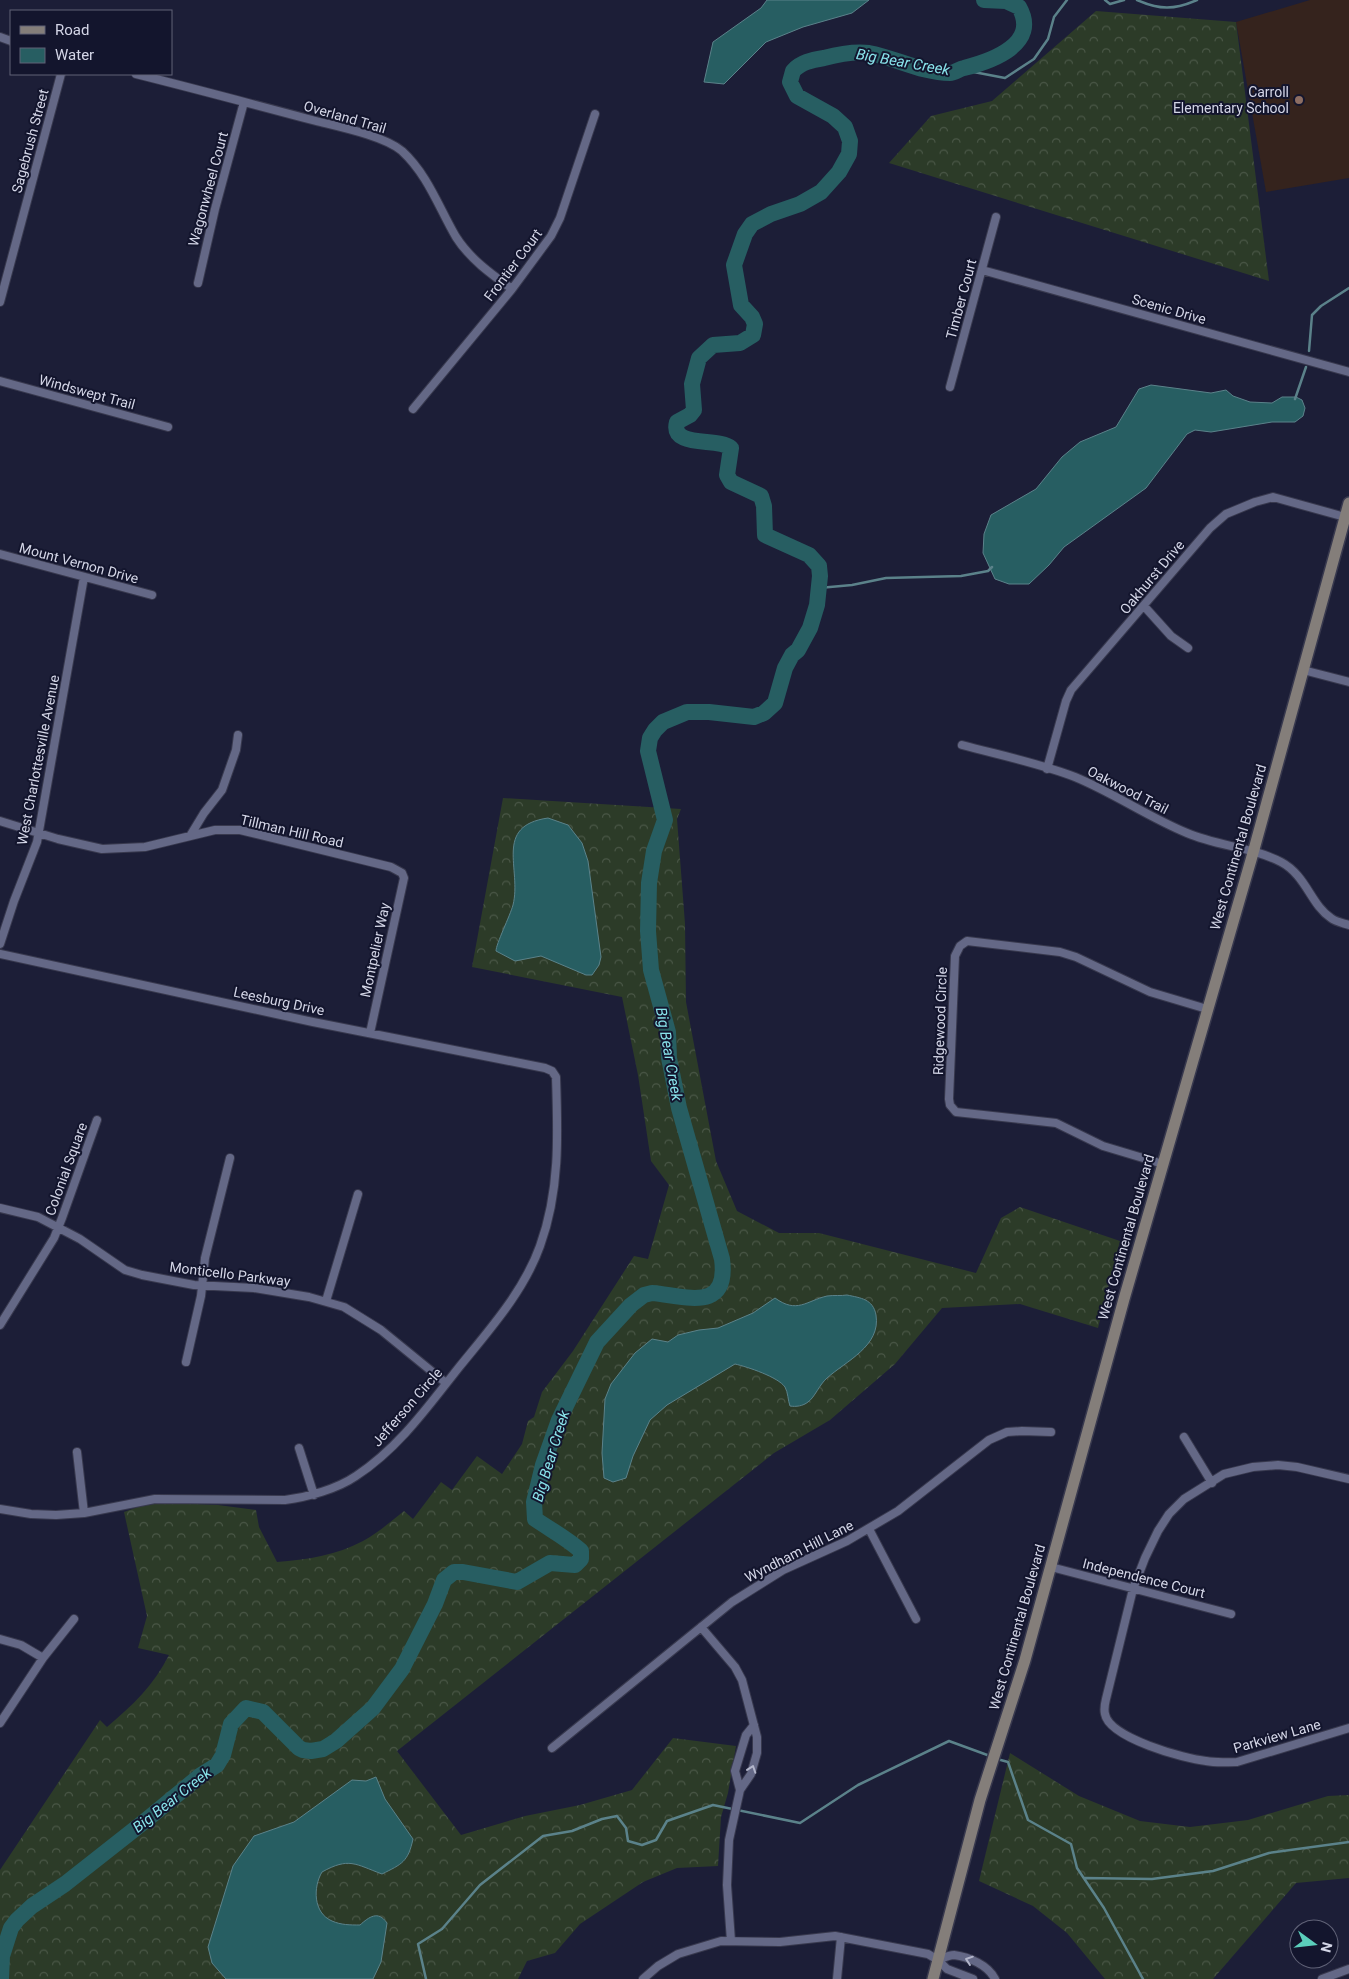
<svg xmlns="http://www.w3.org/2000/svg" width="1349" height="1979" font-family="Roboto,sans-serif">
	<defs>
		<pattern id="forest-crowns" width="20" height="18" patternUnits="userSpaceOnUse" patternTransform="scale(1.25)"><rect width="20" height="18" fill="#2c3b28"/><path d="M2 6a3 3 0 1 1 6 0M12 15a3 3 0 1 1 6 0" fill="none" stroke="#4a5747"/></pattern>
	</defs>
	<rect width="100%" height="100%" fill="#1c1e37"/>
	<path fill="#35231d" d="M1310 0H1349V178L1266 192 1236 22Z"/>
	<path fill="url(#forest-crowns)" d="M1096 11 1236 22 1269 281 889 163 931 116 992 101Z
		M503 798 681 809 677 819 685 924 686 1002 716 1161 737 1211 779 1233H819L976 1273 1001 1218 1020 1207 1120 1241 1098 1328 1020 1304 942 1308 895 1364 830 1420 774 1453 397 1751 461 1835 525 1816 580 1805 632 1790 673 1738 736 1746 728 1793 721 1817 718 1866 677 1868 643 1882 580 1924 555 1953 527 1961 518 1979H0V1870L100 1720 107 1727C132 1706 154 1685 169 1655L138 1648 147 1616 124 1512 152 1502 218 1505 256 1510 259 1527 277 1562C306 1560 337 1555 363 1541 378 1533 391 1521 404 1511L413 1519 441 1482 452 1490 477 1456 502 1474 522 1444 528 1421 534 1417 542 1392 573 1351 634 1256 648 1259 669 1185 651 1161 638 1075 622 997 472 967Z
		M1010 1753 1079 1796 1140 1821 1190 1827 1248 1820 1328 1796 1349 1795V1878L1296 1883 1213 1979H1105L1067 1933 1033 1906 979 1881Z"/>
	<path fill="#275e62" stroke="#5b828a" d="M767 0H869L852 13 803 27 766 42 724 84 704 82 713 42 761 8Z
		M1151 385 1211 393 1226 390 1233 396 1250 402 1272 403 1282 397H1296L1302 400 1305 408 1303 416 1295 422H1272L1211 432 1195 430 1187 434 1146 488 1064 547 1049 565 1029 584H1009L995 579 983 553 984 534 991 515 1036 489 1062 457 1080 442 1116 427 1139 389Z
		M548 818 568 825 582 843 588 861 601 957 599 965 592 975H586L541 956 515 961 496 951C496 944 510 916 513 905 522 869 493 826 548 818Z
		M847 1295C861 1298 873 1299 876 1315 881 1346 846 1361 827 1378 819 1385 815 1397 808 1402 803 1406 796 1407 790 1406 788 1401 788 1392 785 1387 778 1377 748 1367 735 1364L667 1405 650 1420 633 1456 626 1478 613 1482 604 1478 602 1453 605 1399 611 1384 635 1353 652 1339 668 1342 678 1335 699 1330 718 1328 753 1313 775 1298C797 1314 806 1301 827 1296 834 1295 841 1296 847 1295Z
		M376 1777 385 1799 413 1839C408 1862 402 1864 382 1874 355 1864 349 1857 322 1872 313 1887 313 1913 332 1921 341 1925 350 1925 360 1925 369 1917 378 1910 387 1923L381 1962 373 1979H226L212 1963 208 1947 233 1866 254 1836 294 1822 352 1780 366 1781Z"/>
	<g fill="none" stroke-linecap="round" stroke-linejoin="round">
		<path stroke="#5b828a" stroke-width="2.5" d="M1105 0 1110 4 1124 0
			M1137 0C1160 10 1174 10 1197 0
			M958 69 1005 78 1034 59 1048 39 1054 17 1067 0
			M1309 351 1312 315 1321 306 1349 288
			M1295 399 1306 367
			M819 588 852 585 886 578 961 576 988 571 992 567
			M997 1759 1008 1762 1028 1820 1071 1844 1077 1868 1104 1908 1143 1979
			M1085 1878 1152 1879 1213 1871 1269 1853 1349 1842
			M426 1979 418 1944 442 1929 480 1885 543 1836 572 1831 602 1819 617 1816 626 1828 628 1841 642 1845 656 1840 667 1821 713 1805 800 1823 858 1785 949 1741 990 1756"/>
		<path stroke="#275e62" stroke-width="16" d="M1 1979 2 1956 11 1928 17 1920 32 1906 65 1884 145 1821 201 1775 217 1765 223 1755 231 1724 246 1708 263 1712 299 1748 303 1750 311 1751 323 1749 336 1741 373 1708 402 1669 435 1604 444 1580 454 1572H463L517 1582 550 1563 575 1565 581 1559V1551C568 1539 551 1530 535 1519L534 1502 543 1465 559 1420 597 1342 631 1305 644 1295 652 1293C686 1296 729 1313 722 1259L679 1108 669 1058 668 1032 651 970 648 931 649 883 654 851 665 820 648 751 650 738 655 730 663 722 687 712H709L754 717 764 713 775 703 785 668 792 655 798 650 810 628 817 605 820 576 819 566 809 555 765 535 764 506 761 496 731 482 727 475 731 448C718 437 670 449 677 422L690 415 694 410 692 384 699 358 713 345 740 343 753 335 755 324 752 317 741 305 734 265 745 234 752 224 771 214 800 204 821 192 839 172 849 154 850 141 845 127 833 116 797 96 790 82 793 71C801 62 812 60 824 58 839 54 853 51 869 53 896 58 922 73 950 73 955 73 959 69 964 68 992 61 1040 44 1019 7L1006 1 984 0"/>
		<g stroke="#38394e" stroke-width="10">
			<path id="street" d="M0 37 11 41
				M136 74C196 89 256 105 316 121 340 127 384 136 402 151 428 175 439 208 456 237 470 259 491 274 512 289
				M982 270 1349 372
				M198 283 215 209 244 102
				M0 302 61 74
				M0 381 168 427
				M950 387 996 217
				M413 409 512 289 551 236 560 218 595 114
				M0 554 152 595
				M1144 606 1171 636 1188 648
				M1303 670 1349 682
				M962 745C999 755 1039 763 1075 777 1114 793 1148 817 1187 833 1217 846 1252 847 1281 862 1306 875 1311 905 1331 918 1336 922 1343 923 1349 925
				M1047 769 1066 701 1071 690 1210 528 1226 514 1255 502 1273 497 1345 517
				M0 821 58 839 102 849 145 847 215 830H240L391 867 402 873 404 878 370 1033
				M190 836 204 813 222 790 236 750 238 735
				M0 944 14 901 37 842 84 577
				M0 954 313 1022 545 1068 552 1071 556 1077C558 1135 560 1191 540 1246 524 1291 490 1329 460 1366 429 1405 399 1448 356 1476 337 1489 308 1497 285 1500L155 1499 84 1513 56 1515 31 1514 0 1509
				M1163 1164 1103 1146 1056 1123 956 1112 950 1105 949 1099 955 956 960 946 967 941 1060 952 1076 957 1150 992 1207 1009
				M0 1208 38 1217 80 1239 125 1270 142 1275 194 1285 254 1288 309 1297 344 1307 381 1330 446 1383
				M326 1301 358 1194
				M0 1325 54 1238 62 1218 97 1120
				M186 1362 201 1296 205 1258 230 1158
				M1184 1437 1212 1483
				M299 1448 314 1495
				M77 1452 84 1513
				M1349 1479 1297 1467 1278 1465 1253 1467 1224 1474 1184 1499 1169 1514 1158 1531 1145 1558 1133 1589 1106 1699C1105 1703 1104 1710 1105 1714 1109 1738 1185 1759 1206 1761 1216 1763 1226 1762 1237 1762L1349 1728
				M869 1529 916 1619
				M1051 1567 1231 1614
				M701 1627 735 1667 742 1680 757 1737V1753L751 1774 740 1790 729 1840 727 1885 731 1941
				M0 1639 21 1645 43 1658
				M0 1723 43 1658 74 1619
				M552 1748 732 1602 783 1570 847 1541 898 1511 989 1440 1007 1432 1022 1431 1051 1432
				M740 1790 735 1771 746 1735 754 1725
				M938 1960C943 1958 949 1955 954 1955 969 1957 988 1965 995 1979
				M643 1979 658 1966 678 1954 721 1941 780 1942 835 1936 928 1954 938 1960 947 1969 973 1979
				M837 1979 841 1937
				M1322 1979 1349 1969"/>
		</g>
		<g stroke="#38394e" stroke-width="14">
			<path id="secondary" d="M933 1979 980 1800 1025 1660 1124 1299 1253 853 1349 503"/>
		</g>
		<use href="#street" stroke="#646886" stroke-width="8"/>
		<use href="#secondary" stroke="#847e7a" stroke-width="11"/>
	</g>
	<defs><path id="oneway-chevron" d="M-2-3.5L2.5 0L-2 3.5" fill="none" stroke-width="1.6" stroke-linecap="round" stroke-linejoin="round" transform="scale(1.25)"/></defs>
	<g stroke="#b2b5ca">
		<use href="#oneway-chevron" transform="translate(752 1769) rotate(-71)"/>
		<use href="#oneway-chevron" transform="translate(969 1960) rotate(-161)"/>
	</g>
	<circle fill="#8d6e63" stroke="#13152d" stroke-width="2" cx="1299" cy="100" r="5"/>
	<g text-anchor="middle" dominant-baseline="central" stroke-width="4" stroke-linejoin="round" paint-order="stroke">
		<g font-size="14" fill="#d4d6e7" stroke="#13152d" text-anchor="end">
			<text x="1289" y="92">Carroll<tspan x="1289" dy="16">Elementary School</tspan></text>
		</g>
		<g font-size="14" fill="#d4d6e7" stroke="#13152d">
			<text transform="translate(345 117) rotate(16)">Overland Trail</text>
			<text transform="translate(30 141) rotate(-75)">Sagebrush Street</text>
			<text transform="translate(208 189) rotate(-75)">Wagonwheel Court</text>
			<text transform="translate(513 265) rotate(-53)">Frontier Court</text>
			<text transform="translate(961 299) rotate(-75)">Timber Court</text>
			<text transform="translate(1169 309) rotate(16)">Scenic Drive</text>
			<text transform="translate(87 392) rotate(15)">Windswept Trail</text>
			<text transform="translate(79 563) rotate(15)">Mount Vernon Drive</text>
			<text transform="translate(1152 577) rotate(-50)">Oakhurst Drive</text>
			<text transform="translate(38 760) rotate(-79)">West Charlottesville Avenue</text>
			<text transform="translate(1128 790) rotate(27)">Oakwood Trail</text>
			<text transform="translate(292 831) rotate(13)">Tillman Hill Road</text>
			<text transform="translate(1238 847) rotate(-74)">West Continental Boulevard</text>
			<text transform="translate(375 950) rotate(-78)">Montpelier Way</text>
			<text transform="translate(279 1001) rotate(12)">Leesburg Drive</text>
			<text transform="translate(940 1021) rotate(-88)">Ridgewood Circle</text>
			<text transform="translate(66 1169) rotate(-70)">Colonial Square</text>
			<text transform="translate(1126 1237) rotate(-74)">West Continental Boulevard</text>
			<text transform="translate(230 1274) rotate(7)">Monticello Parkway</text>
			<text transform="translate(407 1407) rotate(-49)">Jefferson Circle</text>
			<text transform="translate(799 1551) rotate(-27)">Wyndham Hill Lane</text>
			<text transform="translate(1144 1578) rotate(14)">Independence Court</text>
			<text transform="translate(1017 1627) rotate(-74)">West Continental Boulevard</text>
			<text transform="translate(1277 1736) rotate(-16)">Parkview Lane</text>
		</g>
		<g font-size="15" font-style="italic" fill="#89e4eb" stroke="#13152d">
			<text transform="translate(903 62) rotate(10)">Big Bear Creek</text>
			<text transform="translate(669 1054) rotate(80)">Big Bear Creek</text>
			<text transform="translate(551 1456) rotate(-73)">Big Bear Creek</text>
			<text transform="translate(172 1800) rotate(-38)">Big Bear Creek</text>
		</g>
	</g>
	<rect x="10" y="10" width="162" height="65" fill="#13152d" stroke="#606277"/>
	<rect x="20" y="26" width="25" height="8" fill="#847e7a" stroke="#606277"/>
	<text x="55" y="35" font-size="15" fill="#d4d6e7">Road</text>
	<rect x="20" y="48" width="25" height="15" fill="#275e62" stroke="#606277"/>
	<text x="55" y="60" font-size="15" fill="#d4d6e7">Water</text>
	<g transform="translate(1314 1944) rotate(105)"><circle r="24" fill="#13152d" stroke="#606277"/>
	<path d="M0-4L9 19L0 12L-9 19Z" fill="#5bcebb"/>
	<text y="-8" font-size="14" font-weight="bold" text-anchor="middle" fill="#d4d6e7">N</text>
	</g>
</svg>
